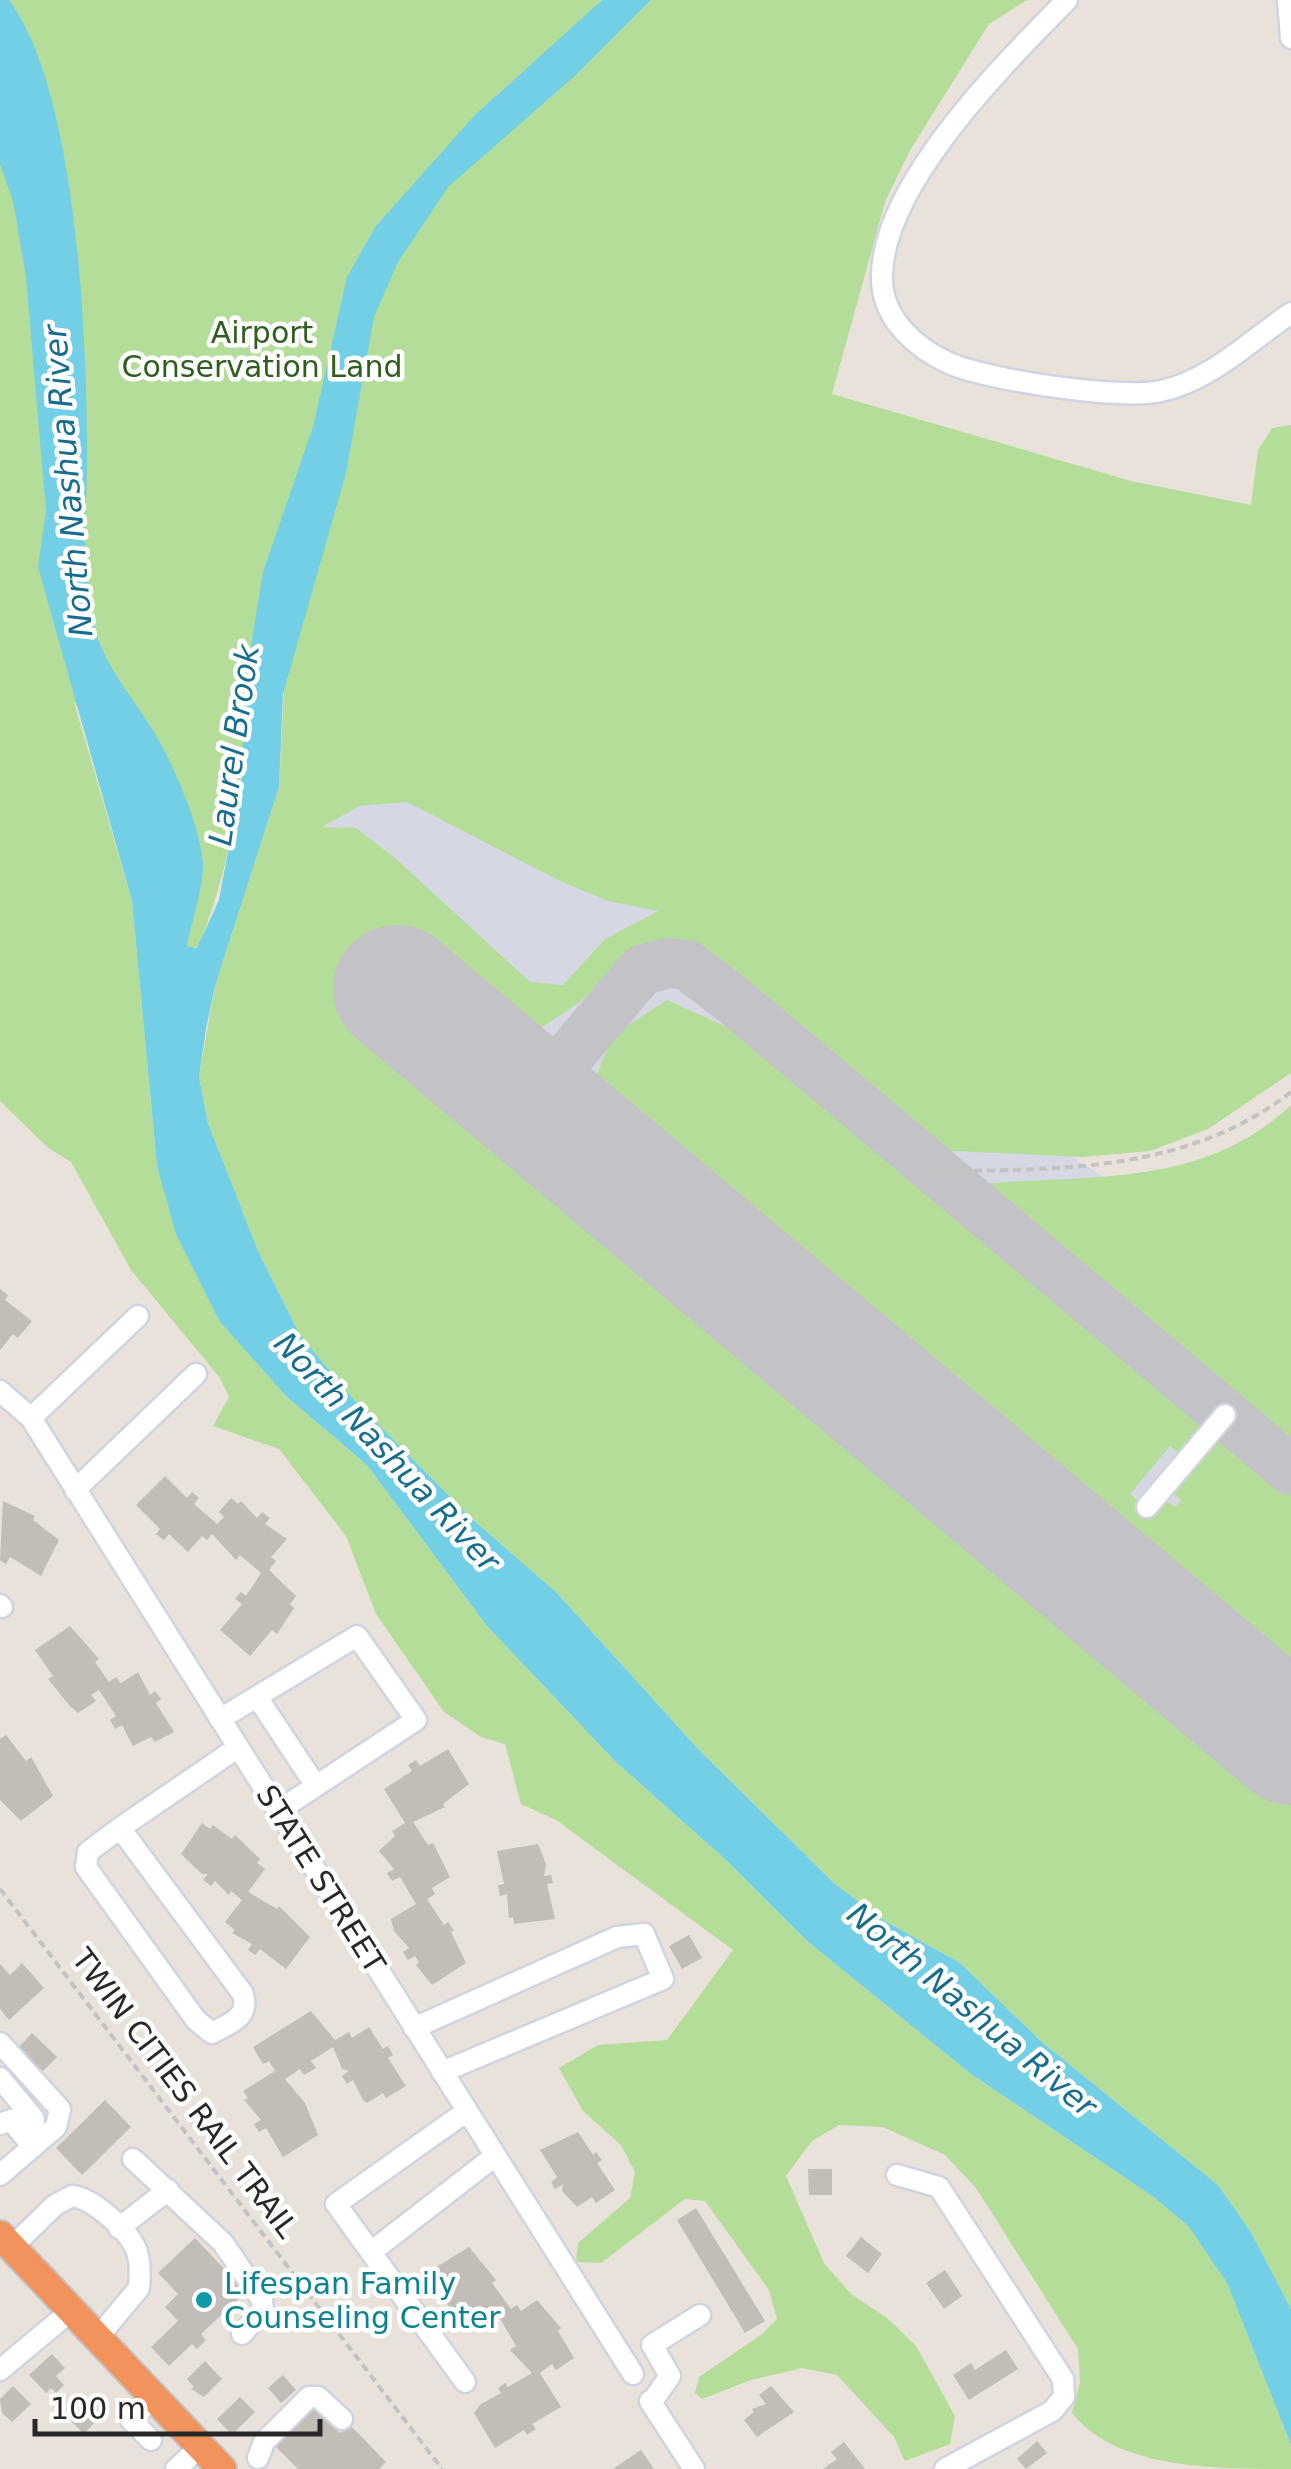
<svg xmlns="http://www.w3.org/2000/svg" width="1291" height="2469" font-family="'DejaVu Sans',sans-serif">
	<rect width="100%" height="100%" fill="#e9e2da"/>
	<path fill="#d5d8e2" d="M291 757 434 780 943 1074 1291 1297V2215L850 1816 264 875Z"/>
	<path fill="#b5dd9a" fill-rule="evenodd" d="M0 0H602L498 100 577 74 651 0H1027L989 24 909 152 885 202 832 394 1131 481 1251 505 1258 450 1272 428 1291 425V1073L1208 1129 1150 1151 1082 1157 935 1150 708 957C644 932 624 969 577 1004 560 1016 542 1027 524 1039L421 954 368 1022 1291 1799V2309L1252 2234 1218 2185 1043 2043 960 1963 883 1920 834 1883 699 1750 556 1592 471 1518 354 1400 300 1335 258 1251 208 1123 199 1077 215 986 279 787 284 689 244 724C241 804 227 874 198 948L187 946 203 863 74 702 132 901 157 1166 220 1322 287 1397 367 1465 487 1626 615 1761 727 1861 807 1941 971 2074 1155 2198 1189 2227 1227 2283 1291 2445V2469C1215 2469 1116 2469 1072 2413L1080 2382 1078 2349 976 2188 945 2155 883 2127 839 2125 812 2141 786 2176 824 2263 851 2294 887 2318 916 2346 955 2416 950 2444 905 2461 894 2437 837 2375 802 2368 751 2380 702 2399 695 2393 699 2377 762 2334 777 2319 769 2290 705 2201 685 2199 601 2263 576 2262 578 2243 630 2198 635 2172 621 2145 583 2111 559 2068 598 2045 667 2040 733 1950 556 1820 521 1804 505 1744 481 1737 444 1712 376 1614 346 1536 279 1449 213 1426 229 1397 220 1378 131 1270 71 1162 47 1147 0 1101ZM407 802 562 882 608 901 658 911 605 939 563 985 530 982 394 857 356 828 322 827 360 806Z
		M667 1000 729 1028 856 1125 1210 1422 1182 1456 1170 1446 1130 1494 1150 1511 1163 1499 1175 1507 1181 1500 1170 1490 1220 1431 1291 1489V1683L589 1093 613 1035Z
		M1291 1105V1447L980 1184C1092 1174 1203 1188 1291 1105Z"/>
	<path fill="#73cfe5" d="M0 0H9C78 93 87 341 87 458 87 516 79 583 98 639 111 673 133 699 152 729 171 758 202 830 203 864 203 890 192 920 187 946L197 948 219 900 241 783 246 677 263 572 313 427 347 277 376 226 474 116 602 0H651L577 74 448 187 398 262 374 317 346 473 283 694 279 787 215 986 206 1029 199 1077 208 1123 258 1251 300 1335 354 1400 471 1518 556 1592 699 1750 834 1883 883 1920 960 1963 1043 2043 1218 2185 1252 2234 1291 2309V2445L1227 2283 1189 2227 1155 2198 971 2074 807 1941 727 1861 615 1761 487 1626 367 1465 287 1397 220 1322 176 1234 157 1166 132 901 38 567 46 511 26 277 13 201 0 164Z"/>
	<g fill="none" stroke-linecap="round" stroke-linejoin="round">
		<path stroke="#c3c2c6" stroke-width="50" d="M530 1102 642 970 668 963 687 965 733 1000 1291 1470"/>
		<path stroke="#c3c2c6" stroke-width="128" d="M397 989 1291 1741"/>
	</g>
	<path fill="#c2bdb6" d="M0 1289 8 1295 5 1300 32 1321 18 1338 13 1334 0 1350Z
		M165 1476 187 1498 192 1492 199 1498 194 1504 217 1524 224 1517 219 1512 231 1498 238 1504 241 1501 257 1518 262 1512 270 1518 265 1524 287 1539 271 1557 276 1561 269 1570 296 1596 290 1604 294 1608 277 1634 272 1630 250 1656 220 1630 242 1604 235 1599 241 1592 246 1596 261 1573 240 1555 236 1560 212 1534 207 1540 202 1536 188 1552 169 1534 164 1540 156 1534 160 1529 136 1505Z
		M3 1501 35 1516 33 1520 59 1540 41 1576 10 1557 6 1564 0 1560Z
		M70 1626 99 1659 95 1662 109 1682 116 1677 121 1683 138 1672 150 1695 155 1691 161 1699 156 1703 174 1732 155 1742 151 1737 133 1746 122 1725 115 1729 110 1720 116 1716 99 1690 91 1695 96 1701 78 1713 69 1705 48 1679 53 1676 35 1650Z
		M6 1735 26 1761 31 1757 53 1796 21 1821 0 1800V1739Z
		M448 1749 469 1784 443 1804 445 1807 413 1822 428 1845 433 1843 450 1877 432 1888 435 1894 427 1899 444 1925 448 1922 454 1931 451 1932 466 1963 432 1985 416 1965 419 1962 415 1956 408 1960 403 1952 409 1948 394 1931 391 1919 416 1904 400 1877 392 1881 387 1873 394 1869 379 1851 395 1836 392 1831 405 1823 384 1789 412 1771 408 1765 416 1760 420 1766Z
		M202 1823 210 1829 213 1825 232 1839 235 1835 260 1859 257 1863 265 1869 248 1892 277 1909 279 1906 310 1937 286 1969 260 1949 255 1955 248 1950 252 1944 232 1933 235 1930 225 1922 242 1900 231 1891 229 1895 215 1881 211 1886 203 1880 208 1874H202L181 1854Z
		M538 1844 546 1864 544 1876 551 1875 553 1883 547 1884 555 1919 514 1924 513 1917 509 1918 507 1894 500 1896 498 1885 504 1884 497 1851Z
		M689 1935 702 1958 682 1969 669 1946Z
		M22 1963 44 1988 9 2020 0 2009V1964L10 1975Z
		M311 2011 335 2040 349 2032 352 2038 369 2027 383 2049 388 2046 393 2055 388 2058 406 2086 386 2098 383 2093 367 2103 363 2100 353 2080 347 2084 342 2076 349 2071 342 2069 333 2047 311 2061 316 2068 304 2075 300 2069 285 2079 305 2103 318 2135 283 2157 266 2128 259 2132 254 2124 261 2120 244 2100 248 2098 243 2091 275 2071 269 2061 263 2064 253 2047Z
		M32 2033 57 2057 43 2071 16 2050Z
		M105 2100 131 2127 82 2175 56 2148Z
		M578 2132 593 2155 596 2152 602 2160 597 2163 615 2190 596 2203 592 2197 577 2207 562 2191 563 2184 555 2189 551 2182 557 2177 540 2150Z
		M808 2169H832V2195H809Z
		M696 2208 765 2321 745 2333 677 2220Z
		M861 2237 882 2254 868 2273 846 2256Z
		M195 2238 246 2292 201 2334 206 2340 197 2349 192 2344 169 2366 151 2347 178 2321 165 2307 178 2294 158 2273Z
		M469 2247 496 2280 492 2283 511 2309 517 2305 521 2311 537 2300 561 2328 558 2331 574 2358 556 2370 552 2364 540 2373 561 2407 532 2424 536 2429 527 2435 524 2430 495 2448 474 2413 481 2404 501 2393 498 2388 505 2383 508 2387 532 2373 510 2350 516 2346 499 2317 474 2331 445 2302 452 2297 435 2279 438 2277 433 2269Z
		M945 2270 962 2296 944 2309 926 2283Z
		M1006 2350 1018 2369 969 2400 953 2375 971 2363 975 2370Z
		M52 2354 65 2368 56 2376 64 2385 56 2393 51 2388 46 2393 29 2375Z
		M205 2361 222 2379 204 2397 191 2389 194 2387 187 2379Z
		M283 2375 296 2390 281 2403 268 2388Z
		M13 2386 31 2404 12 2422 2 2413 0 2399Z
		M771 2386 794 2412 757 2437 744 2420 754 2412 752 2409 766 2404 759 2395Z
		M92 2396 106 2410 84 2434 69 2419Z
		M240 2397 255 2412 232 2435 217 2419Z
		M310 2402 340 2433 349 2424 386 2462 379 2469H298L270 2441Z
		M1037 2441 1047 2453 1026 2469 1017 2459Z
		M844 2442 865 2469H823L837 2459 831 2452Z
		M641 2450 654 2469H613Z"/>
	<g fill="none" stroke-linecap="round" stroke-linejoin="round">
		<g stroke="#cfd4e0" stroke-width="25">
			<path id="minor" d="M1067 0C1006 62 879 187 882 280 883 320 917 349 951 364 989 380 1121 400 1161 391 1210 381 1251 340 1291 313
				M1288 0 1291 38
				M0 1391 31 1418 633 2374
				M31 1418 138 1316
				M75 1490 196 1374
				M1147 1507 1225 1415
				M0 1605 2 1607
				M257 1697 316 1786
				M220 1719 357 1636 416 1720 278 1811
				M120 1828 88 1852 86 1867 196 2020 212 2033C230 2023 250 2018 243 1994L120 1828 237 1748
				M414 2028 617 1937 644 1934 663 1979 442 2072
				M0 2043 60 2109 56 2127 0 2175
				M0 2078 34 2119 33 2147
				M0 2124 11 2120 33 2147
				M133 2159 223 2243 262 2300 263 2310 242 2334
				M897 2175 939 2187 1063 2379 1064 2397 1052 2411 945 2469
				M119 2228 168 2190
				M12 2247 55 2205 72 2196C92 2198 126 2228 135 2247 141 2258 140 2276 139 2288L98 2337
				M371 2252 495 2156
				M0 2370 72 2310
				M465 2382 336 2204 467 2111
				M650 2401 694 2469
				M651 2403 670 2376 652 2345 700 2315
				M151 2440 131 2420 154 2397
				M258 2458 264 2442 309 2397H318L342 2419
				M176 2469 201 2446"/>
		</g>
		<g stroke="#c3c3c3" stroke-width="32">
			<path id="highway" d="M0 2235 222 2469"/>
		</g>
		<path stroke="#c3c3c3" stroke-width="4" stroke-dasharray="8 5" stroke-linecap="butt" d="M935 1171C1059 1170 1188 1172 1291 1092
			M0 1889 442 2469"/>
		<use href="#minor" stroke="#fff" stroke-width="20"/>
		<use href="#highway" stroke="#f2925c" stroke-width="28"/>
	</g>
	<circle fill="#0f9aa8" stroke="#fff" stroke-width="4" cx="204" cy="2300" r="10"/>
	<g text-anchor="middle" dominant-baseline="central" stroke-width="9" stroke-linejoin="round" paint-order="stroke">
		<g font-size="30" fill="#305e1e" stroke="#fff">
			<text x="262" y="332">Airport<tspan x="262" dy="34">Conservation Land</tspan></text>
		</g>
		<g font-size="30" fill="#282828" stroke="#fff">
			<text transform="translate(321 1879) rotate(58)">STATE STREET</text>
			<text transform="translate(185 2093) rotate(53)">TWIN CITIES RAIL TRAIL</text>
		</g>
		<g font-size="30" fill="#0d838f" stroke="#fff" text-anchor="start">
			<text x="224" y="2283">Lifespan Family<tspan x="224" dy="34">Counseling Center</tspan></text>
		</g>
		<g font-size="32" font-style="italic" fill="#166d8d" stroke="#fff">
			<text transform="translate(68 481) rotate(-95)">North Nashua River</text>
			<text transform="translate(234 745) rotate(-82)">Laurel Brook</text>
			<text transform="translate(387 1452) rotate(47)">North Nashua River</text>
			<text transform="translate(972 2010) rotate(40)">North Nashua River</text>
		</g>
	</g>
	<path d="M35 2419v15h285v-15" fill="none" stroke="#282828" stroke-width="5"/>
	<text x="50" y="2419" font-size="30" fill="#282828" stroke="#ffffff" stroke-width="8" paint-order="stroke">100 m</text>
</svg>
